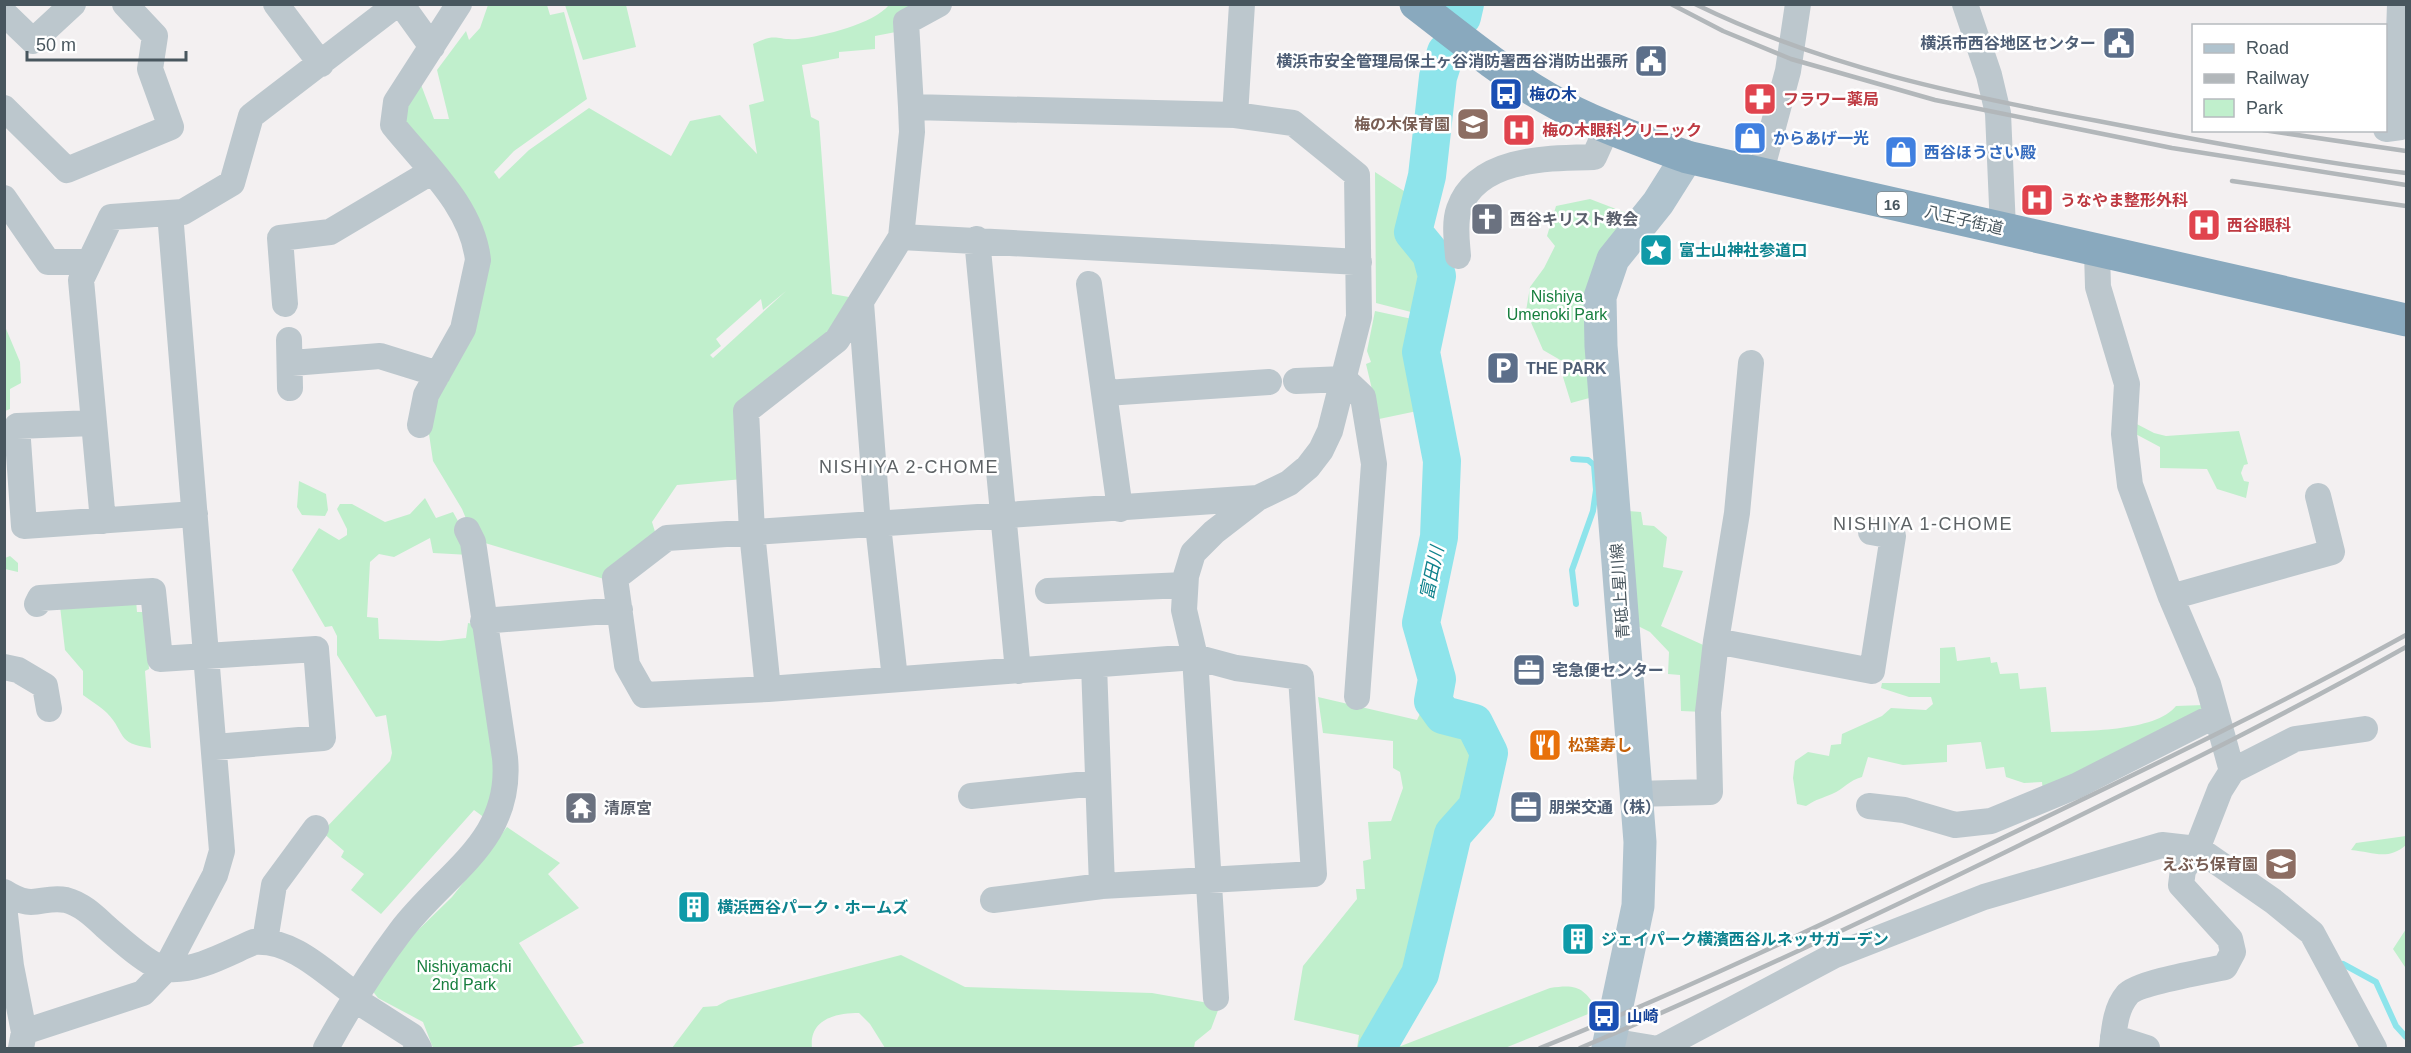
<svg xmlns="http://www.w3.org/2000/svg" width="2411" height="1053" font-family="Arial,'Noto Sans JP',sans-serif">
	<rect width="100%" height="100%" fill="#f3f0f1"/>
	<path fill="#c0efcc" fill-rule="evenodd" d="M488 5H547L550 15 564 12 587 99 514 151 494 172 499 179 529 150 589 108 671 156 690 121 720 115 757 154 749 105 764 101 753 44C778 32 776 41 798 39 824 36 873 24 889 5H919L901 31 875 36V49L839 52V58L802 65 811 117 819 121 832 294 849 297 834 337 742 407 743 479 677 485 652 522 656 535 604 579 475 540 462 509 433 461 429 434 430 421 443 383 487 269 400 125 406 105 420 82 434 119H449L437 70 466 31 469 40 480 28ZM786 291 713 358 710 355 721 346 716 339 761 299 763 310Z
		M565 5H626L636 47 583 60Z
		M1375 172 1410 195 1409 203 1403 206 1406 234 1404 242 1428 271 1419 278 1411 312 1376 303Z
		M1590 199 1629 214 1593 397 1571 403 1563 377 1562 361 1543 350 1526 311 1530 287 1544 268 1555 246 1547 236 1556 206Z
		M1434 278 1416 357 1422 410 1379 419 1366 364 1371 362 1367 351 1375 311 1417 320 1426 282Z
		M4 324 20 362 21 383 10 389V409L5 411Z
		M2131 421 2154 433 2166 436 2239 431 2248 464 2244 465 2241 473 2244 481 2249 482 2246 498 2217 489 2207 469 2160 468V447L2130 431Z
		M299 481 326 494 328 510 325 516 302 515 297 507Z
		M425 498 436 518 453 512 469 541 470 555 433 553 430 538 394 557 379 554 370 562 367 617 378 618 379 639 440 641 466 638 468 623 478 625 503 776 489 821 474 810 381 914 351 890 364 874 341 857 344 851 322 832 390 761 392 753 386 715 376 717 337 655V636L332 626 325 627 292 570 319 528 339 540 347 535V529L337 509 340 504H352L385 522 410 514Z
		M1628 511 1641 512 1643 525 1654 526 1667 537 1663 567 1683 571 1661 626 1710 648 1704 712 1681 711 1680 675 1668 674 1669 652 1650 632 1628 621Z
		M10 556 18 563V572L5 569V558Z
		M136 600 137 612H145L149 669 145 671 151 748C115 743 127 734 107 713 101 707 91 701 83 695V671L65 650 60 606Z
		M1955 647 1957 661 1990 657 1991 663 1997 662 2000 674 2018 673 2020 689 2046 687 2051 732C2081 731 2156 732 2176 706L2204 705 2206 714 2043 791 2042 782 2024 783 2006 777 2004 767 1986 769 1981 742 1947 745V762L1903 765 1868 757 1862 777C1849 780 1844 789 1832 794 1821 799 1818 798 1806 806L1797 804 1793 778 1795 761 1808 752 1829 756 1831 745 1841 744 1842 734 1882 716 1891 708 1926 710 1933 704 1931 697H1909L1881 688 1882 683H1940V648Z
		M1318 697 1417 720 1426 701 1437 716 1471 729 1483 752 1474 804 1451 832 1415 975 1393 1002 1380 1028 1368 1037 1369 1046H1401L1550 988C1577 984 1583 987 1598 1010L1505 1048H1357L1359 1035 1294 1020 1303 966 1357 899 1356 889H1365L1363 861 1371 859 1368 822 1391 821 1403 788 1400 772 1393 768V741L1323 733Z
		M507 827 560 863 548 874 579 908 519 943 584 1043 568 1048H433L423 1022 378 998 371 989 412 936 452 897Z
		M2406 836V845C2388 861 2373 852 2351 850L2356 843Z
		M2406 929V978L2405 967 2393 949Z
		M901 955 965 987 1152 993 1220 1005 1211 1029 1195 1042 1194 1048H885L870 1024 859 1013C836 1013 809 1019 812 1048H672L703 1007 717 1006 728 1000Z"/>
	<g fill="none" stroke-linecap="round" stroke-linejoin="round">
		<path stroke="#8ee4eb" stroke-width="6" d="M1573 459 1588 460 1594 465 1596 490 1593 511 1572 570 1576 604
			M2343 964 2376 982 2396 1026 2406 1037"/>
		<path stroke="#8ee4eb" stroke-width="38" d="M1462 17 1465 4
			M1377 1048 1420 974 1453 834 1477 807 1489 753 1474 723 1443 715 1433 701 1437 679 1421 623 1439 537 1442 461 1421 352 1437 276 1431 254 1413 232 1427 176 1438 77 1446 52"/>
		<path stroke="#bcc7cd" stroke-width="26" d="M276 4 321 64
			M401 4 432 47
			M1965 4 1989 75 1998 113 2003 229
			M4 13 33 41 73 4
			M911 107 906 22 939 4
			M4 108 67 170 171 127 150 69 155 36 125 4
			M2386 129 2401 127 2397 95 2400 4
			M1760 175 1788 71 1798 4
			M4 198 48 262H88
			M901 237 1359 262
			M977 239 1018 671
			M2097 252 2098 287 2127 384 2124 434 2130 485 2171 597 2208 684 2232 771
			M1458 256C1457 242 1454 223 1459 209 1477 157 1550 158 1594 157L1608 126
			M1089 284 1120 509
			M861 303 878 525 895 679
			M285 304 280 238 330 232 431 172
			M289 340 290 388
			M292 363 380 356 438 374
			M1296 381 1344 379 1363 397 1374 464 1357 697
			M1106 393 1269 382
			M93 423 17 426 24 526 195 514
			M420 425 426 395 463 329 478 260C472 206 425 165 393 125L396 102 459 4
			M103 521 81 280 111 217 183 212 232 183 251 116 397 4
			M1048 591 1185 585
			M2171 597 2332 552 2318 496
			M37 604 40 598 153 591 160 659 316 649 323 738 215 747
			M483 621 620 610
			M1716 641 1872 671 1893 536 1871 532
			M1094 665 1102 886
			M4 667 18 670 45 686 49 709
			M768 689 752 532 746 411 837 340 901 237 912 132 911 107 1235 115
			M1635 794 1710 792 1708 712 1716 641 1737 513 1751 363
			M971 796 1097 783
			M1869 806 1904 810 1955 825 1991 821 2076 786 2216 715
			M4 892C35 912 41 895 66 900 82 904 95 917 107 928 120 939 151 968 167 969 196 972 228 953 254 942 293 939 325 973 356 995
			M993 900 1102 886 1314 874 1301 677 1236 668 1195 657 768 689 644 695 627 665 615 578 667 538 1258 498
			M4 906 11 966 24 1032 21 1048
			M265 941 274 885 316 828
			M1216 998 1195 657 1184 610 1186 576 1193 553 1214 532 1258 498 1289 483 1308 467 1321 450 1330 431 1359 317 1357 175 1293 123 1235 115 1242 4
			M354 999 412 1036 419 1048
			M24 1032 143 993 165 970 215 875 222 851 170 213
			M2113 1037 2147 1048
			M1610 1041 1652 1048
			M326 1048C348 1008 372 969 400 932 444 873 513 842 505 758L473 542 467 530
			M1660 1048 1833 956 1984 897 2162 845 2197 849 2204 853 2273 901 2312 933 2374 1048
			M2112 1048C2114 1031 2115 1009 2127 995 2136 983 2207 971 2225 967L2233 952 2230 939 2181 885 2183 870 2197 849 2220 790 2232 771 2295 739 2365 729"/>
		<path stroke="#b0c3ce" stroke-width="33" d="M1608 1048 1638 906 1640 842 1601 346 1600 297 1613 259 1658 203 1687 157"/>
		<path stroke="#89a9be" stroke-width="33" d="M1416 4C1459 37 1500 71 1547 98 1590 123 1640 140 1687 157L2406 320"/>
		<path stroke="#b2b7ba" stroke-width="4.5" d="M1671 4 1723 31 1791 59 1935 100 2172 148 2406 185
			M1695 4C1824 67 1959 95 2098 121 2201 141 2303 160 2406 173
			M2263 130 2406 151
			M2232 181 2406 206
			M1540 1048C1693 987 1840 916 1988 845 2129 777 2270 710 2406 635
			M1580 1048C1729 985 1875 916 2020 845 2150 781 2280 718 2406 647"/>
	</g>
	<defs>
		<g id="civic-square" transform="scale(1.725)"><rect x="-9" y="-9" width="18" height="18" rx="4" fill="#5c6f8a" stroke="#fff"/><path d="M-.6-6.5H3V-4.5H.6V-3L4-1V1h2V6H-6V1h2V-1L-.6-3ZM-1.2 2.5V6h2.4V2.5Z" fill="#fff"/></g>
		<g id="bus-square" transform="scale(1.725)"><rect x="-9" y="-9" width="18" height="18" rx="4" fill="#1a4fb4" stroke="#fff"/><path d="M-5-6H5V4H4V6H2V4H-2V6H-4V4H-5ZM-3.5-4V0h7V-4ZM-3.5 1.2v1.5H-2V1.2ZM2 1.2v1.5H3.5V1.2Z" fill="#fff"/></g>
		<g id="pharmacy-square" transform="scale(1.725)"><rect x="-9" y="-9" width="18" height="18" rx="4" fill="#e0444e" stroke="#fff"/><path d="M-2-6h4v4h4v4h-4v4h-4v-4h-4v-4h4Z" fill="#fff"/></g>
		<g id="school-square" transform="scale(1.725)"><rect x="-9" y="-9" width="18" height="18" rx="4" fill="#8d6e63" stroke="#fff"/><path d="M0-5L7-2L0 1L-7-2ZM-4 1L0 2.5L4 1V4Q0 6-4 4Z" fill="#fff"/></g>
		<g id="hospital-square" transform="scale(1.725)"><rect x="-9" y="-9" width="18" height="18" rx="4" fill="#e0444e" stroke="#fff"/><path d="M-5-5h3v3.5h4V-5h3V5h-3V1.5h-4V5h-3Z" fill="#fff"/></g>
		<g id="shop-square" transform="scale(1.725)"><rect x="-9" y="-9" width="18" height="18" rx="4" fill="#3f7fe0" stroke="#fff"/><path d="M-5-2.5h2.3a2.7 3.5 0 0 1 5.4 0H5L5.5 6h-11ZM-1.5-2.5h3a1.5 2.3 0 0 0-3 0Z" fill="#fff"/></g>
		<g id="church-square" transform="scale(1.725)"><rect x="-9" y="-9" width="18" height="18" rx="4" fill="#6b7280" stroke="#fff"/><path d="M-1.2-6h2.4v3.5h3.3v2.4h-3.3V6h-2.4V-.1h-3.3v-2.4h3.3Z" fill="#fff"/></g>
		<g id="sight-square" transform="scale(1.725)"><rect x="-9" y="-9" width="18" height="18" rx="4" fill="#0f9aa8" stroke="#fff"/><path d="M0-6L1.8-2.2L6-1.7L2.9 1.2L3.7 5.4L0 3.3L-3.7 5.4L-2.9 1.2L-6-1.7L-1.8-2.2Z" fill="#fff"/></g>
		<g id="parking-square" transform="scale(1.725)"><rect x="-9" y="-9" width="18" height="18" rx="4" fill="#5c6f8a" stroke="#fff"/><path d="M-3.5-5.5H1a3.5 3.5 0 0 1 0 7H-1V5.5H-3.5ZM-1-3.4V-.6H.8a1.4 1.4 0 0 0 0-2.8Z" fill="#fff"/></g>
		<g id="office-square" transform="scale(1.725)"><rect x="-9" y="-9" width="18" height="18" rx="4" fill="#5c6f8a" stroke="#fff"/><path d="M-6-3h4V-5.5h4V-3h4V5H-6ZM-1-4.5V-3h2v-1.5ZM-6 0V1H6V0Z" fill="#fff"/></g>
		<g id="restaurant-square" transform="scale(1.725)"><rect x="-9" y="-9" width="18" height="18" rx="4" fill="#e8710a" stroke="#fff"/><path d="M-5-6h1v4h1v-4h1v4h1v-4h1v5L-1.5 .5V6h-2V.5L-5-1ZM5-6V6H3V1.5H1.5Q1.5-4 5-6Z" fill="#fff"/></g>
		<g id="temple-square" transform="scale(1.725)"><rect x="-9" y="-9" width="18" height="18" rx="4" fill="#6b7280" stroke="#fff"/><path d="M0-6L5-2H3V0L6.5 2.5H4V6H1.5V3h-3V6H-4V2.5H-6.5L-3 0V-2H-5Z" fill="#fff"/></g>
		<g id="building-square" transform="scale(1.725)"><rect x="-9" y="-9" width="18" height="18" rx="4" fill="#0f9aa8" stroke="#fff"/><path d="M-4-6H4V6H1V3H-1V6H-4ZM-2.5-4.3h1.7v1.8h-1.7ZM.8-4.3h1.7v1.8H.8ZM-2.5-1h1.7V.8h-1.7ZM.8-1h1.7V.8H.8Z" fill="#fff"/></g>
	</defs>
	<g fill-rule="evenodd">
		<use href="#civic-square" x="2119" y="43"/>
		<use href="#civic-square" x="1651" y="61"/>
		<use href="#bus-square" x="1506" y="94"/>
		<use href="#pharmacy-square" x="1760" y="99"/>
		<use href="#school-square" x="1473" y="124"/>
		<use href="#hospital-square" x="1519" y="130"/>
		<use href="#shop-square" x="1750" y="138"/>
		<use href="#shop-square" x="1901" y="152"/>
		<use href="#hospital-square" x="2037" y="200"/>
		<use href="#church-square" x="1487" y="219"/>
		<use href="#hospital-square" x="2204" y="225"/>
		<use href="#sight-square" x="1656" y="250"/>
		<use href="#parking-square" x="1503" y="368"/>
		<use href="#office-square" x="1529" y="670"/>
		<use href="#restaurant-square" x="1545" y="745"/>
		<use href="#office-square" x="1526" y="807"/>
		<use href="#temple-square" x="581" y="808"/>
		<use href="#school-square" x="2281" y="864"/>
		<use href="#building-square" x="694" y="907"/>
		<use href="#building-square" x="1578" y="939"/>
		<use href="#bus-square" x="1604" y="1016"/>
	</g>
	<g text-anchor="middle" dominant-baseline="central" stroke-width="5" stroke-linejoin="round" paint-order="stroke">
		<rect fill="#fff" stroke="#7f898e" stroke-width="1.5" x="1877" y="192" width="30" height="24" rx="4.5"/>
		<g font-size="15" font-weight="bold" fill="#48565e">
			<text x="1892" y="204">16</text>
		</g>
		<g font-size="16" font-weight="bold" fill="#4e5e75" stroke="#fff" text-anchor="start">
			<text x="2096" y="43" text-anchor="end">横浜市西谷地区センター</text>
			<text x="1628" y="61" text-anchor="end">横浜市安全管理局保土ヶ谷消防署西谷消防出張所</text>
			<text x="1526" y="368">THE PARK</text>
			<text x="1552" y="670">宅急便センター</text>
			<text x="1549" y="807">朋栄交通（株）</text>
		</g>
		<g font-size="16" font-weight="bold" fill="#164399" stroke="#fff" text-anchor="start">
			<text x="1529" y="94">梅の木</text>
			<text x="1627" y="1016">山崎</text>
		</g>
		<g font-size="16" font-weight="bold" fill="#be3a42" stroke="#fff" text-anchor="start">
			<text x="1783" y="99">フラワー薬局</text>
			<text x="1542" y="130">梅の木眼科クリニック</text>
			<text x="2060" y="200">うなやま整形外科</text>
			<text x="2227" y="225">西谷眼科</text>
		</g>
		<g font-size="16" font-weight="bold" fill="#785e54" stroke="#fff" text-anchor="end">
			<text x="1450" y="124">梅の木保育園</text>
			<text x="2258" y="864">えぶち保育園</text>
		</g>
		<g font-size="16" font-weight="bold" fill="#366cbe" stroke="#fff" text-anchor="start">
			<text x="1773" y="138">からあげ一光</text>
			<text x="1924" y="152">西谷ほうさい殿</text>
		</g>
		<g font-size="16" font-weight="bold" fill="#5b616d" stroke="#fff" text-anchor="start">
			<text x="1510" y="219">西谷キリスト教会</text>
			<text x="604" y="808">清原宮</text>
		</g>
		<g font-size="16" fill="#48565e" stroke="#fff">
			<text transform="translate(1964 220) rotate(13)">八王子街道</text>
			<text transform="translate(1620 591) rotate(-94)">青砥上星川線</text>
		</g>
		<g font-size="16" font-weight="bold" fill="#0d838f" stroke="#fff" text-anchor="start">
			<text x="1679" y="250">富士山神社参道口</text>
			<text x="717" y="907">横浜西谷パーク・ホームズ</text>
			<text x="1601" y="939">ジェイパーク横濱西谷ルネッサガーデン</text>
		</g>
		<g font-size="16" fill="#187f3f" stroke="#fff">
			<text x="1557" y="296">Nishiya<tspan x="1557" dy="18">Umenoki Park</tspan></text>
			<text x="464" y="966">Nishiyamachi<tspan x="464" dy="18">2nd Park</tspan></text>
		</g>
		<g font-size="16" font-weight="bold" fill="#c56008" stroke="#fff" text-anchor="start">
			<text x="1568" y="745">松葉寿し</text>
		</g>
		<g font-size="18" letter-spacing="1.5" fill="#5d6265" stroke="#fff">
			<text x="909" y="467">NISHIYA 2-CHOME</text>
			<text x="1923" y="524">NISHIYA 1-CHOME</text>
		</g>
		<g font-size="18" font-style="italic" fill="#0f828c" stroke="#fff">
			<text transform="translate(1432 573) rotate(-78)">富田川</text>
		</g>
	</g>
	<rect width="2411" height="1053" fill="none" stroke="#48565e" stroke-width="12"/>
	<rect x="2192" y="24" width="195" height="108" fill="#ffffff" stroke="#b6bbbf" stroke-width="1.5"/>
	<rect x="2204" y="44" width="30" height="9" fill="#b0c3ce" stroke="#b6bbbf" stroke-width="1.5"/>
	<text x="2246" y="54" font-size="18" fill="#48565e">Road</text>
	<rect x="2204" y="74" width="30" height="9" fill="#b2b7ba" stroke="#b6bbbf" stroke-width="1.5"/>
	<text x="2246" y="84" font-size="18" fill="#48565e">Railway</text>
	<rect x="2204" y="99" width="30" height="18" fill="#c0efcc" stroke="#b6bbbf" stroke-width="1.5"/>
	<text x="2246" y="114" font-size="18" fill="#48565e">Park</text>
	<path d="M27 51v9h159v-9" fill="none" stroke="#48565e" stroke-width="3"/>
	<text x="36" y="51" font-size="18" fill="#48565e" stroke="#ffffff" stroke-width="4.5" paint-order="stroke">50 m</text>
</svg>
